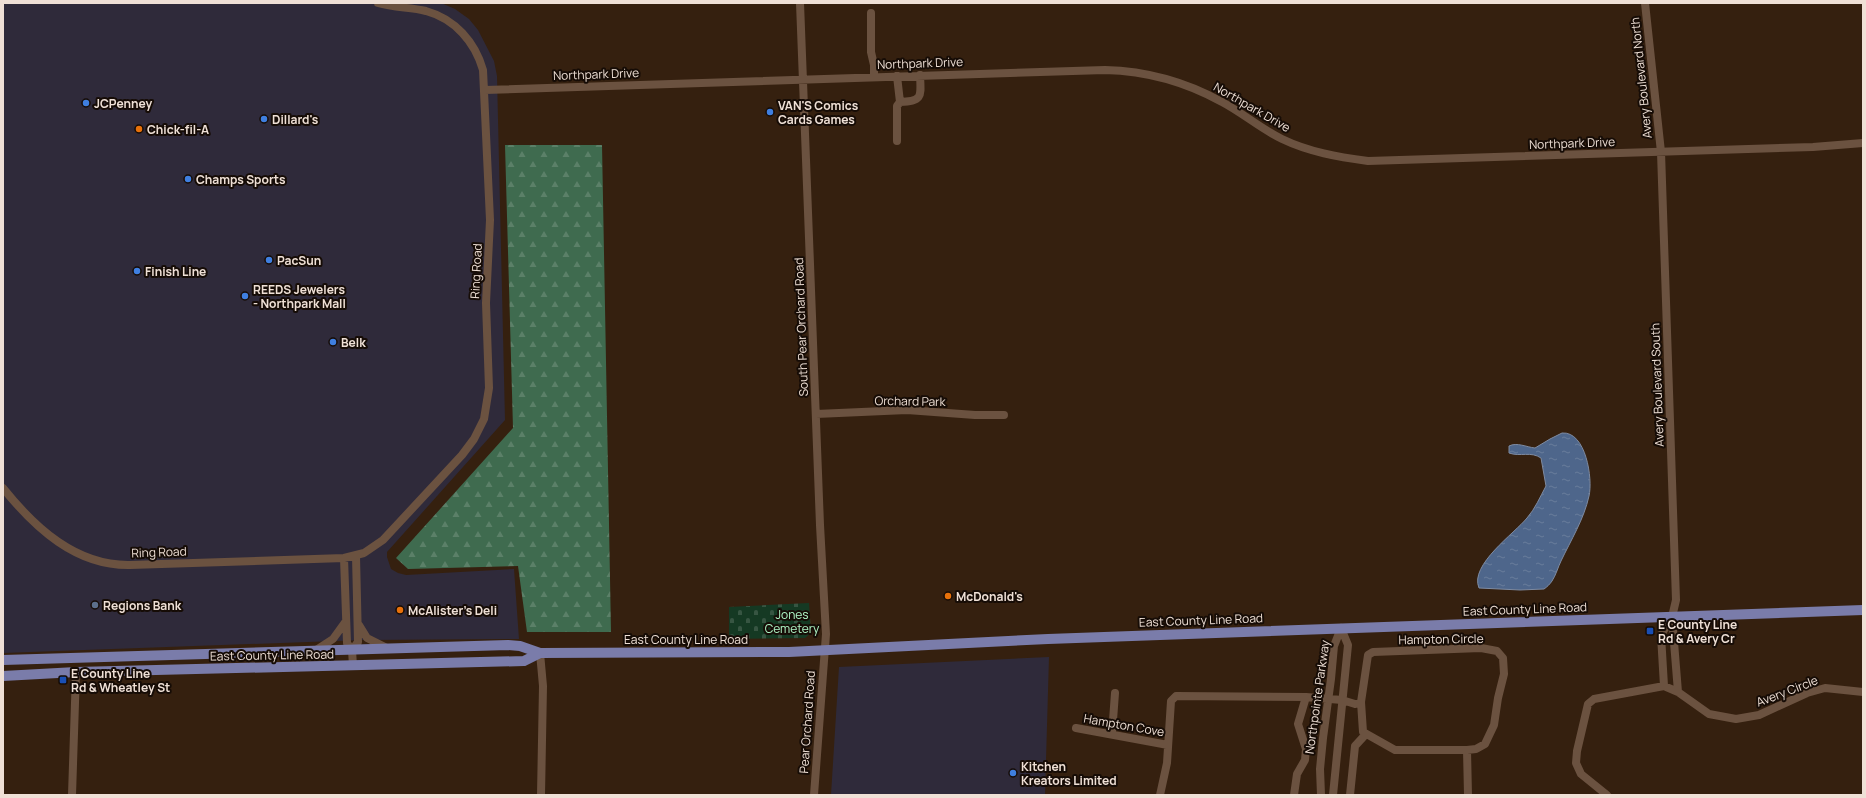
<svg xmlns="http://www.w3.org/2000/svg" width="1866" height="798" font-family="Manrope,sans-serif">
	<defs>
		<pattern id="forest-firs" width="22" height="20" patternUnits="userSpaceOnUse"><rect width="22" height="20" fill="#3f6b4f"/><path d="M5 1l3.5 6h-7zM16 11l3.5 6h-7z" fill="#5b8068"/></pattern>
		<pattern id="cemetery-stones" width="16" height="16" patternUnits="userSpaceOnUse"><rect width="16" height="16" fill="#153923"/><path d="M2 7V4a2 2 0 0 1 4 0v3zM10 15v-3a2 2 0 0 1 4 0v3z" fill="#375542"/></pattern>
		<pattern id="water-ripples" width="26" height="14" patternUnits="userSpaceOnUse"><rect width="26" height="14" fill="#4e668b"/><path d="M2 4q2-2 4 0t4 0M15 11q2-2 4 0t4 0" fill="none" stroke="#687c9b"/></pattern>
	</defs>
	<rect width="100%" height="100%" fill="#35200f"/>
	<path fill="#2f2a3a" d="M3 3H441L455 9 469 19 478 30 494 61 497 76 505 420 387 552V557L391 569 398 573 406 575 514 569 519 639 363 640 3 653Z
		M1049 657 1045 795H831L839 667Z"/>
	<path fill="url(#forest-firs)" d="M505 145H602L611 632H527L518 566 408 569 396 558 513 428Z"/>
	<path fill="url(#cemetery-stones)" d="M809 603 811 633 805 638 729 639V607Z"/>
	<path fill="url(#water-ripples)" stroke="#7e8ba2" d="M1562 433C1586 431 1593 479 1589 496 1584 519 1571 540 1561 561 1558 567 1556 575 1552 581 1550 584 1547 587 1544 589L1520 590 1479 588C1469 565 1515 533 1527 518 1535 509 1540 497 1546 486L1541 458C1531 451 1520 457 1509 453V446C1517 442 1526 447 1535 448L1550 439Z"/>
	<g fill="none" stroke-linecap="round" stroke-linejoin="round">
		<path stroke="#6b5240" stroke-width="8" d="M800 3 820 525 826 634 814 795
			M1645 3 1661 152 1676 600 1672 617
			M871 13V52L874 65V76
			M485 90 1105 70C1146 71 1186 82 1222 102 1243 113 1261 129 1282 139 1309 152 1338 157 1368 161L1813 147 1863 143
			M900 102C923 101 921 97 920 75
			M897 141V106L900 102 897 76
			M816 414 907 410 975 415H1004
			M3 488C35 528 76 566 130 565L344 558 364 553 383 540 462 455 474 439 484 419 489 388 486 303 490 220 483 70C475 42 455 19 426 11 410 7 394 8 378 3
			M344 558 347 643 352 650 353 666
			M359 625 367 638 387 648
			M1481 648 1497 651 1503 658 1504 674 1498 698 1494 725 1485 744 1476 749 1467 750H1395L1363 732 1361 702 1368 655 1373 652Z
			M316 650 333 639 346 621
			M352 650 358 642 356 556
			M540 653 543 686 541 795
			M1664 686 1661 635 1672 617 1678 692
			M1076 728 1168 745
			M1112 734 1115 693
			M1467 750 1468 795
			M72 795 76 672
			M1160 795 1167 763 1171 701 1176 696 1306 697 1342 700 1355 704 1361 702
			M1294 795 1297 774 1305 760 1306 749 1298 724 1306 697
			M1321 795 1320 769 1323 738 1331 679 1334 646 1341 628
			M1333 795 1348 645 1341 628
			M1350 795 1355 746 1366 734
			M1607 795 1581 774 1576 763 1577 751 1588 704 1594 699 1664 686 1678 692 1709 714 1736 719 1759 715 1807 693 1825 688 1863 692"/>
		<path stroke="#7a7caa" stroke-width="10" d="M3 660 508 645 520 646 540 653 789 652 1048 639 1863 610
			M3 676 76 672 524 661 540 653"/>
	</g>
	<g fill="#3f7fe0" stroke="#160c06" stroke-width="1.5">
		<circle cx="86" cy="103" r="4"/>
		<circle cx="770" cy="112" r="4"/>
		<circle cx="264" cy="119" r="4"/>
		<circle cx="188" cy="179" r="4"/>
		<circle cx="269" cy="260" r="4"/>
		<circle cx="137" cy="271" r="4"/>
		<circle cx="245" cy="296" r="4"/>
		<circle cx="333" cy="342" r="4"/>
		<circle cx="1013" cy="773" r="4"/>
	</g>
	<g fill="#e8710a" stroke="#160c06" stroke-width="1.5">
		<circle cx="139" cy="129" r="4"/>
		<circle cx="948" cy="596" r="4"/>
		<circle cx="400" cy="610" r="4"/>
	</g>
	<circle fill="#5c6f8a" stroke="#160c06" stroke-width="1.5" cx="95" cy="605" r="4"/>
	<g fill="#1a4fb4" stroke="#160c06" stroke-width="1.5">
		<rect x="1646" y="627" width="8" height="8" rx="2"/>
		<rect x="59" y="676" width="8" height="8" rx="2"/>
	</g>
	<g text-anchor="middle" dominant-baseline="central" stroke-width="4" stroke-linejoin="round" paint-order="stroke">
		<g font-size="12" fill="#efe0d6" stroke="#160c06">
			<text transform="translate(920 63) rotate(-2)">Northpark Drive</text>
			<text transform="translate(596 74) rotate(-2)">Northpark Drive</text>
			<text transform="translate(1641 78) rotate(-96)">Avery Boulevard North</text>
			<text transform="translate(1252 107) rotate(30)">Northpark Drive</text>
			<text transform="translate(1572 143) rotate(-2)">Northpark Drive</text>
			<text transform="translate(476 271) rotate(-87)">Ring Road</text>
			<text transform="translate(801 327) rotate(-92)">South Pear Orchard Road</text>
			<text transform="translate(1657 385) rotate(-92)">Avery Boulevard South</text>
			<text transform="translate(910 401) rotate(1)">Orchard Park</text>
			<text transform="translate(159 552) rotate(-2)">Ring Road</text>
			<text transform="translate(1525 609) rotate(-2)">East County Line Road</text>
			<text transform="translate(1201 620) rotate(-2)">East County Line Road</text>
			<text x="686" y="639">East County Line Road</text>
			<text transform="translate(1441 639) rotate(-1)">Hampton Circle</text>
			<text transform="translate(272 655) rotate(-1)">East County Line Road</text>
			<text transform="translate(1787 691) rotate(-21)">Avery Circle</text>
			<text transform="translate(1317 697) rotate(-82)">Northpointe Parkway</text>
			<text transform="translate(807 722) rotate(-86)">Pear Orchard Road</text>
			<text transform="translate(1124 725) rotate(10)">Hampton Cove</text>
		</g>
		<g font-size="12" font-weight="bold" fill="#efe0d6" stroke="#160c06" text-anchor="start">
			<text x="94" y="103">JCPenney</text>
			<text x="778" y="105">VAN'S Comics<tspan x="778" dy="14">Cards Games</tspan></text>
			<text x="272" y="119">Dillard's</text>
			<text x="147" y="129">Chick-fil-A</text>
			<text x="196" y="179">Champs Sports</text>
			<text x="277" y="260">PacSun</text>
			<text x="145" y="271">Finish Line</text>
			<text x="253" y="289">REEDS Jewelers<tspan x="253" dy="14">- Northpark Mall</tspan></text>
			<text x="341" y="342">Belk</text>
			<text x="956" y="596">McDonald's</text>
			<text x="103" y="605">Regions Bank</text>
			<text x="408" y="610">McAlister's Deli</text>
			<text x="1658" y="624">E County Line<tspan x="1658" dy="14">Rd &amp; Avery Cr</tspan></text>
			<text x="71" y="673">E County Line<tspan x="71" dy="14">Rd &amp; Wheatley St</tspan></text>
			<text x="1021" y="766">Kitchen<tspan x="1021" dy="14">Kreators Limited</tspan></text>
		</g>
		<g font-size="12" fill="#aff7c7" stroke="#160c06">
			<text x="792" y="614">Jones<tspan x="792" dy="14">Cemetery</tspan></text>
		</g>
	</g>
	<rect width="1866" height="798" fill="none" stroke="#efe0d6" stroke-width="8"/>
</svg>
